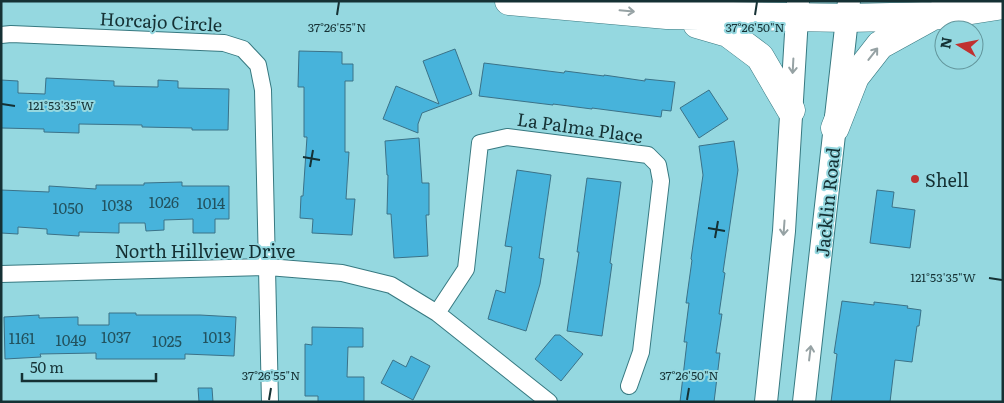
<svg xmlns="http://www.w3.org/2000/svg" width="1004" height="403" font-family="Literata,serif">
	<rect width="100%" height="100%" fill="#95d8e0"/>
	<path fill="#47b3db" stroke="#3b7288" d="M455 49 472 94 422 113 418 124V133L383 119 396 86 439 104 423 61Z
		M299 51 342 52V64H353V81H345V152H349L346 199H355L352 235 312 233 313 219 300 218 301 196H303L307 137H304V87H298Z
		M484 63 564 73 565 71 604 76V75L645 81V79L675 82 671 111 662 110 661 117 592 108V109L553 104V105L479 96Z
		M46 78 114 81V86L158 87V80L178 81V88L229 89 228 130H192V128L142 127V125L79 124V133L44 132V129L1 128V80L18 81V93L45 94Z
		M709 90 728 119 699 138 680 108Z
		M419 138 422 183H429V215H426L428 256 394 258 391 214H387L388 175H387L385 141Z
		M734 141 738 170 723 272 725 273 719 314H722L716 353H720L714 402H680L687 342H684L689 303H686L692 260 691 259 703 175 699 146Z
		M517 170 551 175 539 258 544 259 540 284 526 331 488 319 496 290 505 293 512 247 505 246Z
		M587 178 621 182 610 263 612 264 602 336 567 331 579 252H577Z
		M182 182V186H229V219H215V233H193V219L164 220V230L146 231 145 223H119V233L79 232V236L47 234V229L18 227V234L1 233V190L49 192V186L96 189V185H144V183Z
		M877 190 894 192 892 207 915 210 910 248 870 243Z
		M842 301 874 305V302L908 306 907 308 921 310 919 326H917L912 362 895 360 890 402H831L837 354 834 353Z
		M109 313H136V315H200L236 317 234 356 185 354V359H96V353L40 354 41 357 5 359 4 317 39 315V318L78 317V325H109Z
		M312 327 363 328V347H348L347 377H364V402H318V396H305V344L312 345Z
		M555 335H560L583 354 561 381 535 359Z
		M411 356 430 366 413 400 381 383 393 360 406 367Z
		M198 388H212L213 402H199Z"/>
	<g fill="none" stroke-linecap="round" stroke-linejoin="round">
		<g stroke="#377981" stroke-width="18">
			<path id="street" d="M1 35 11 34 224 43 243 49 258 65 263 90 270 402
				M1 274 268 267 342 273 391 285 437 313 549 402
				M437 313 466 269 480 143 507 137 648 155 658 165 661 181 641 352 629 386"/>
		</g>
		<g stroke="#377981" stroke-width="24">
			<path id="secondary" d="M766 402 784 231 798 1
				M804 402 849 1"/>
		</g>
		<g stroke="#377981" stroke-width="29">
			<path id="highway" d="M509 1 667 15 848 18 933 16 1003 5
				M697 24 728 33 760 57 791 110
				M835 128 855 77 880 45 929 18"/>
		</g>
		<use href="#street" stroke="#fff" stroke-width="16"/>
		<use href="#secondary" stroke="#fff" stroke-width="22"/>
		<use href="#highway" stroke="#fff" stroke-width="28"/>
	</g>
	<defs><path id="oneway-shaft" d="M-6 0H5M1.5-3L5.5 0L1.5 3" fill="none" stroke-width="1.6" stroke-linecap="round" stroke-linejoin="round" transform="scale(1.25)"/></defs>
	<g stroke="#96a2a4">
		<use href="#oneway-shaft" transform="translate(627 11) rotate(5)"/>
		<use href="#oneway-shaft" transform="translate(873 54) rotate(-52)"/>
		<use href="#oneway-shaft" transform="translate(793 66) rotate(93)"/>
		<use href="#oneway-shaft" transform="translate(784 228) rotate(94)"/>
		<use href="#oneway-shaft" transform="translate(810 353) rotate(-83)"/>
	</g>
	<path fill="none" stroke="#153134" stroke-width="2" d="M337 15 339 2M755 15 757 2M2 104 15 106M303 157 320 160M310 167 313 150M708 228 725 231M715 238 718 221M989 278 1002 280M269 400 271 388M687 400 689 388"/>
	<circle fill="#c03130" stroke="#95d8e0" stroke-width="2" cx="915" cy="179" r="5"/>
	<g text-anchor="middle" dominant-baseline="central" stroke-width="4" stroke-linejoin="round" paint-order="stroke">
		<g font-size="15" fill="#22525e">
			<text x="164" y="201">1026</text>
			<text x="211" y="202">1014</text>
			<text x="117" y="204">1038</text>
			<text x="68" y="207">1050</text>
			<text x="116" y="336">1037</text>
			<text x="217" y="336">1013</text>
			<text x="22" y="337">1161</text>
			<text x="71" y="339">1049</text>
			<text x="167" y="340">1025</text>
		</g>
		<g font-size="18" fill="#153134" stroke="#95d8e0">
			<text transform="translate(161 21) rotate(3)">Horcajo Circle</text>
			<text transform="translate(580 127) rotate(8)">La Palma Place</text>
			<text transform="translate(827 202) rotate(-84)">Jacklin Road</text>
			<text x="205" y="250">North Hillview Drive</text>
		</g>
		<g font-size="18" fill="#153134" stroke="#95d8e0" text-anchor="start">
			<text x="925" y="179">Shell</text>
		</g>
	</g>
	<g font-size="12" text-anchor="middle" fill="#153134" stroke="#95d8e0" stroke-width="4" stroke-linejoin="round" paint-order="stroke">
		<text x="337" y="32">37°26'55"N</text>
		<text x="755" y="32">37°26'50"N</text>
		<text x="61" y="110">121°53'35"W</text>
		<text x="943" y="282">121°53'35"W</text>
		<text x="271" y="380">37°26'55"N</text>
		<text x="689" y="380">37°26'50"N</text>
	</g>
	<rect width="1004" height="403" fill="none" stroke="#153134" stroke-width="5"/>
	<g transform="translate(959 45) rotate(280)"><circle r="24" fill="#95d8e0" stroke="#62959b"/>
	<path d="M0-4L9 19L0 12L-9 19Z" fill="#c03130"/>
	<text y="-8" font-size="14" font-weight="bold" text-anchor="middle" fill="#153134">N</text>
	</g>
	<path d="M22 373v8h134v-8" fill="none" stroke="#153134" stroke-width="2.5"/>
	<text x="30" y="373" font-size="15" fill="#153134" stroke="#95d8e0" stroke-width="4" paint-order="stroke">50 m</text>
</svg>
